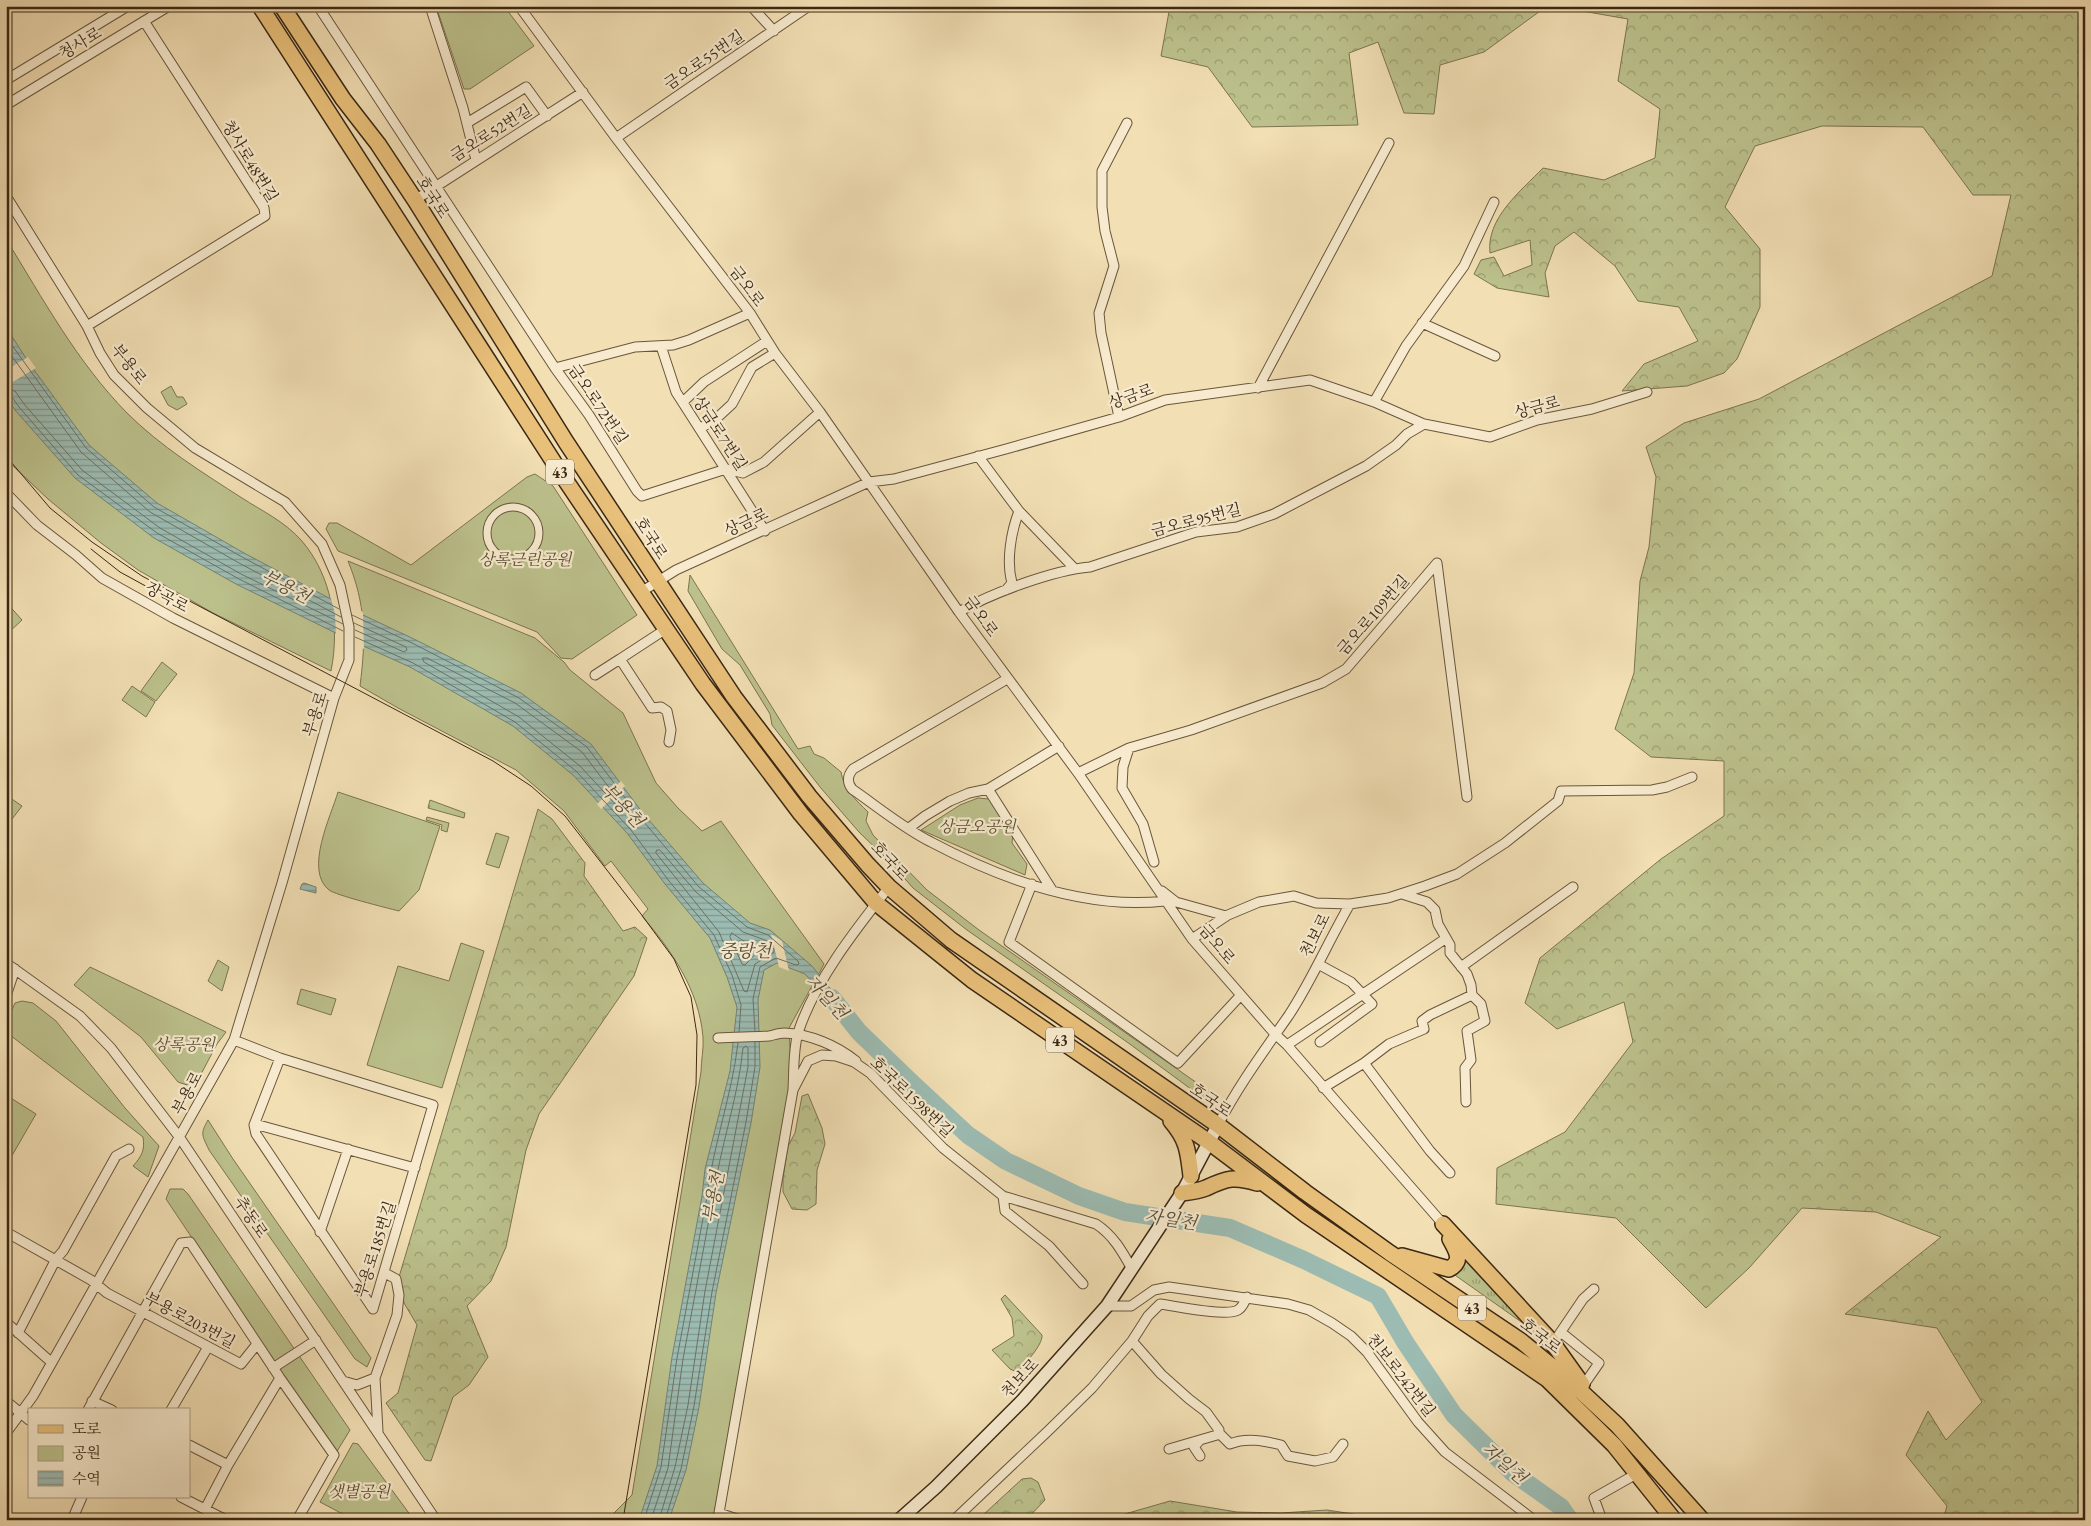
<svg xmlns="http://www.w3.org/2000/svg" width="2091" height="1526" font-family="'EB Garamond','Noto Serif KR',serif">
	<defs>
		<pattern id="grass-tufts" width="24" height="20" patternUnits="userSpaceOnUse" patternTransform="scale(1.25)"><rect width="24" height="20" fill="#bcc18c"/><path d="M3 7l-1-3M5 7V3M7 7l1-3M15 17l-1-3M17 17v-4M19 17l1-3" fill="none" stroke="#9a9d71"/></pattern>
		<pattern id="forest-crowns" width="20" height="18" patternUnits="userSpaceOnUse" patternTransform="scale(1.25)"><rect width="20" height="18" fill="#bcc18c"/><path d="M2 6a3 3 0 1 1 6 0M12 15a3 3 0 1 1 6 0" fill="none" stroke="#9a9d71"/></pattern>
		<pattern id="water-rules" width="6" height="5" patternUnits="userSpaceOnUse" patternTransform="scale(1.25)"><rect width="6" height="5" fill="#9cbcb3"/><path d="M0 2.5h6" fill="none" stroke="#809990"/></pattern>
	</defs>
	<rect width="100%" height="100%" fill="#f2dfb4"/>
	<filter id="stains"><feTurbulence type="fractalNoise" baseFrequency=".004" numOctaves="4"/><feColorMatrix values="0 0 0 0 .2 0 0 0 0 .09 0 0 0 0 .02 0 0 0 .5 -.17"/></filter>
	<radialGradient id="worn" r=".72"><stop offset=".6" stop-color="#630" stop-opacity="0"/><stop offset="1" stop-color="#630" stop-opacity=".3"/></radialGradient>
	<path fill="url(#grass-tufts)" stroke="#7c7450" d="M430 800 465 813 464 818 428 808Z
		M427 817 449 823 447 832 441 830 442 825 426 820Z
		M1466 1255 1527 1326 1452 1273Z"/>
	<path fill="url(#forest-crowns)" stroke="#7c7450" d="M1170 6H1547L1484 52 1440 65 1434 114 1404 113 1378 42 1349 53 1358 125 1252 127 1208 67 1161 56Z
		M1553 6H2085V1520H1943L1947 1506 1906 1455 1928 1411 1946 1440 1982 1402 1937 1328 1845 1314 1941 1237 1876 1212 1802 1208 1749 1268 1706 1308 1616 1218 1496 1204 1497 1168 1565 1132 1633 1042 1624 1002 1557 1029 1525 1003 1540 958 1661 859 1724 816V761L1651 757 1615 729 1634 673 1640 581 1649 547 1656 477 1646 447 1684 423 1759 399 1992 276 2011 195H1973L1923 127 1822 126 1755 146 1725 207 1760 249V307L1737 359 1724 373 1687 386 1622 391 1644 364 1698 341 1679 307 1638 301 1615 266 1574 232 1555 246 1545 273 1549 297 1497 288 1474 274 1481 260 1494 257 1504 276 1532 265 1530 240 1490 253C1486 218 1521 191 1543 168L1604 180 1655 158 1660 109 1618 81 1628 19Z
		M538 809 552 819 585 863 584 876 623 931 635 927 647 938 634 976 539 1114 526 1150 506 1247 491 1281 467 1306 488 1357 469 1385 453 1397 431 1461 425 1460 386 1403 398 1393 417 1325 404 1303 399 1277Z
		M808 1094 822 1128 825 1144 817 1170 816 1204 807 1210 792 1209 783 1192V1178L788 1146 795 1133 802 1096Z
		M1005 1295 1042 1335C1043 1345 1024 1365 1017 1372L1010 1369 992 1350 1014 1336 1012 1318 1001 1299Z
		M1031 1478 1038 1482 1045 1500 1026 1520H981L983 1515 1022 1479Z
		M1170 1501 1237 1512 1281 1513 1327 1510 1392 1520H1104Z"/>
	<path fill="#bcc18c" stroke="#7c7450" d="M436 6H504L534 46 470 89H464Z
		M6 239C43 299 77 362 127 413 160 446 203 473 242 498 262 511 284 521 301 540 332 575 340 627 331 671L213 613 138 570 101 543 48 499 11 464 6 456Z
		M171 386 177 397H183L187 404 177 410 168 405 161 392Z
		M535 474 553 486 637 615 572 659 561 658 537 632 338 551 326 529 329 523H337L411 565 527 477Z
		M348 561 535 638 564 662 570 670 623 713 656 783 678 808 702 831 721 821 824 964 789 1028 791 1067 789 1093 713 1520H607L632 1495 701 1072C701 1061 704 1048 703 1037 699 990 672 951 642 916L648 909 611 861 605 866 564 811 516 770 398 708 360 686C366 639 366 605 348 561Z
		M690 575 798 749 810 746 814 754 824 758 841 772C844 790 856 800 868 812L866 821 873 835 927 890 979 930 1217 1097 1210 1103 1127 1042 967 930 913 888 891 863 859 832 820 787 772 725 770 714 740 665 722 649 688 591Z
		M6 602 22 620 6 635Z
		M162 662 177 674 156 701 141 691Z
		M132 686 155 702 146 717 122 700Z
		M338 792 440 826 419 890 399 911C387 908 335 895 329 890 304 870 331 816 338 792Z
		M6 795 22 806 6 827Z
		M978 798 989 799 1013 834 1012 843 1027 864 1025 875 921 830 960 805Z
		M496 833 509 837 499 868 486 864Z
		M461 943 484 951 442 1088 367 1065 398 966 449 981Z
		M218 960 229 967 222 991 208 981Z
		M90 967 226 1032 217 1044 200 1076 187 1085 178 1082 141 1037 74 985Z
		M301 989 336 999 331 1015 297 1004Z
		M22 1001 33 1003 56 1021 125 1108 159 1146 148 1177 133 1166C142 1156 145 1150 143 1137L6 1032V1023L15 1003Z
		M6 1095 36 1114 6 1166Z
		M208 1120 233 1159 371 1358 367 1367 355 1359 209 1150C202 1135 200 1134 208 1120Z
		M170 1189H183L188 1194 350 1430 336 1453 166 1199Z
		M353 1443 358 1444 414 1520H354L320 1502Z"/>
	<path fill="url(#water-rules)" stroke="#758173" d="M6 327 29 363 89 445 157 503 244 553 344 606 416 640 521 693 591 744 642 812 703 883 750 923 770 930 812 966 850 1013 844 1017 805 974 777 963 764 970 758 1000 760 1067 751 1123 716 1293 699 1407 686 1470 669 1520H639L657 1466 672 1357 702 1196 705 1169 730 1071 737 1007 727 977 710 938 665 884 627 833 573 775 513 726 410 667 350 640 236 584 154 538 75 478 15 410 6 397Z
		M304 883 316 887V893L300 889 302 884Z"/>
	<path fill="#f2dfb4" d="M28 357 36 368 6 386V370Z
		M330 595 363 612 364 649 336 636 335 614Z
		M621 781 625 786 601 809 597 804Z
		M771 934 782 941 789 971 779 967Z"/>
	<g fill="none" stroke-linecap="round" stroke-linejoin="round">
		<path stroke="#6c7264" stroke-width="1" d="M6 337 86 448 154 507 242 557 339 609
			M6 348 81 452 150 512 239 563 341 617
			M6 389 15 391 24 404 82 470 160 528 241 574 343 624
			M6 395 12 397 19 407 78 475 157 533 239 579 343 631
			M352 615 414 644 519 698 587 747 638 815 699 887 747 927 768 935 798 961 799 964 796 965 776 958 760 967 753 999 755 1031
			M354 623 406 647 407 650 404 652 355 630
			M355 637 413 663 515 722 576 771 631 830 669 881 714 935 732 975 741 1005 739 1032
			M423 658H427L515 703 582 752 620 802V805L617 806 580 766 519 717 424 662Z
			M657 850H660L696 892 743 932 765 940 774 949V952L755 964 747 992 744 991 719 932 656 853Z
			M732 933 742 940 761 948 745 965 742 964 730 937Z
			M644 1520 661 1467 677 1358 707 1197C713 1145 732 1095 738 1043
			M651 1520 668 1468 683 1359 713 1198C720 1147 738 1099 743 1048L746 1046 748 1048V1067L705 1291 688 1405 675 1467 659 1520
			M665 1520 681 1469 694 1406 712 1292 746 1122 755 1067V1042"/>
		<path stroke="#9cbcb3" stroke-width="18" d="M832 998 859 1032 913 1084 968 1135 1006 1161 1079 1196 1125 1212 1230 1228 1304 1260 1378 1296 1405 1342 1454 1415 1513 1473 1561 1507 1570 1520"/>
		<g stroke="#69563c" stroke-width="9">
			<path id="pedestrian" d="M487 533a26 26 0 1 1 52 0a26 26 0 1 1-52 0Z"/>
		</g>
		<g stroke="#69563c" stroke-width="11">
			<path id="minor" d="M318 6 555 368
				M430 6 463 108 476 160
				M519 6 616 138 750 313 775 353 820 412 959 612 1078 773 1192 939 1275 1034 1287 1045 1443 1224
				M751 6 774 31
				M6 80 128 6
				M6 105 169 6
				M467 123 526 87 547 116
				M616 138 809 6
				M6 196 87 326 100 353 114 375 147 408 195 448 285 502 322 544 340 585 349 627V660L334 698 282 883 234 1040 33 1396 6 1433
				M415 200 583 92
				M750 313 689 340 673 345 635 347 555 368 589 415 637 491 642 496 726 469 743 473 764 462 820 412
				M1422 323 1495 356
				M87 326 265 216 264 208 144 21
				M661 346 676 392 765 531
				M1258 388 1389 143
				M683 402 704 382 767 341
				M1374 402 1406 346 1464 266 1494 202
				M1119 417 1101 333 1099 313 1114 266 1105 231 1102 207V171L1127 123
				M701 428 718 417 732 404 752 367 775 353
				M978 456 1019 511 1074 568
				M6 493 37 525 76 555 102 578 173 618 334 698
				M1006 590 1012 583C1006 561 1011 532 1019 511
				M641 592 676 570 869 482 894 479 1006 449 1119 417 1165 400 1310 380 1374 402 1424 424 1490 437 1537 420 1592 409 1647 392
				M959 612C991 593 1054 570 1090 567L1196 532 1237 527 1274 514 1366 466 1396 445 1407 434 1424 424
				M666 629 620 659 652 708 661 707 667 711 671 730 669 742
				M595 675 620 659
				M1007 679 853 769C847 776 847 782 852 789 878 807 903 828 931 842 1001 879 1085 910 1165 901
				M1129 748 1123 767 1122 788 1143 824 1154 862
				M1078 773 1129 748 1191 730 1322 683 1346 669 1437 563 1467 797
				M988 789 1052 890
				M909 828 925 816 950 801 969 793 988 789 1059 746
				M1032 884 1009 942 1178 1063 1241 995
				M889 887C856 929 814 982 798 1033 793 1050 794 1072 793 1090L808 1061 822 1055 836 1056 854 1062 870 1073 943 1148 1003 1196 1005 1211 1049 1246 1083 1284
				M1162 891 1176 902 1226 916
				M1192 939 1228 915 1259 902 1294 896 1316 903 1350 904 1388 898 1425 886 1457 874 1505 843 1558 801 1561 791 1652 790 1667 787 1692 777
				M6 963 80 1016 111 1048 180 1138 436 1520
				M1318 964 1351 982 1372 1004 1320 1042
				M1461 967 1573 887
				M6 996 15 969
				M718 1038C735 1037 752 1037 769 1036 774 1035 779 1033 784 1033 810 1034 836 1045 856 1061
				M234 1040 280 1058 433 1105 373 1309
				M1287 1045 1445 939
				M280 1058 254 1125 256 1134 373 1309
				M1364 1063 1430 1151 1450 1173
				M1323 1088 1364 1063 1389 1044 1424 1029 1422 1021 1430 1015 1472 995 1471 985 1467 974 1450 953V945L1438 924 1435 910 1427 902 1402 894
				M1466 1102 1465 1068 1471 1060 1467 1031 1485 1021 1481 1004 1472 995
				M255 1124 415 1168
				M1218 1125C1238 1086 1264 1051 1289 1015 1312 980 1329 940 1350 904
				M1003 1196 1096 1224C1113 1235 1122 1251 1132 1269
				M6 1232 91 1280 107 1293 241 1364 257 1344
				M320 1232 348 1149
				M1107 1306H1131L1154 1290 1169 1287 1288 1304 1309 1310 1332 1323 1351 1336 1367 1352 1418 1422 1445 1452 1534 1520
				M6 1322 51 1362
				M18 1333 56 1259 63 1251 116 1156 129 1149
				M1562 1333 1599 1363 1583 1386
				M1558 1336 1583 1299 1594 1289
				M1132 1341 1161 1374 1189 1399 1206 1412 1219 1430 1217 1435 1169 1449
				M273 1368 316 1340
				M343 1381 357 1385 375 1378
				M6 1401 29 1420
				M92 1401 112 1410
				M88 1410 181 1243 190 1242 280 1378 334 1455 297 1520
				M171 1410 208 1347
				M378 1431 375 1378 397 1315 399 1295 396 1279 385 1273
				M1218 1432 1230 1444C1246 1437 1265 1441 1281 1445L1288 1456 1315 1461 1333 1457 1343 1444
				M189 1445 228 1465
				M1200 1456 1194 1447 1200 1440
				M181 1497 226 1520
				M205 1509 228 1465 280 1378
				M72 1520 82 1497
				M740 1520 719 1513 793 1090
				M954 1520 1048 1431 1092 1388 1132 1341 1148 1316 1160 1304C1176 1306 1226 1317 1238 1310 1243 1307 1244 1302 1247 1297
				M1602 1520 1594 1498 1638 1473"/>
		</g>
		<g stroke="#3b2814" stroke-width="15">
			<path id="secondary" d="M899 1520 936 1487 1022 1401 1107 1306 1182 1193 1218 1125"/>
		</g>
		<g stroke="#3b2814" stroke-width="18">
			<path id="primary" d="M260 6 562 475 703 684 801 814 876 903 972 980 1209 1142 1306 1215 1547 1379 1614 1445 1674 1520
				M282 6 343 99 378 144 415 200 566 442 734 697 809 796 868 865 889 887 951 940 1218 1125 1305 1192 1390 1253 1521 1341 1572 1383 1617 1425 1702 1520
				M1171 1121C1188 1141 1188 1152 1191 1176
				M1182 1193C1190 1192 1199 1191 1206 1188 1227 1178 1235 1176 1257 1183
				M1443 1224 1552 1342 1582 1384
				M1402 1256 1449 1269C1464 1261 1456 1250 1450 1239"/>
		</g>
		<use href="#pedestrian" stroke="#f7eace" stroke-width="7"/>
		<use href="#minor" stroke="#f7eace" stroke-width="9"/>
		<use href="#secondary" stroke="#f7eace" stroke-width="12"/>
		<use href="#primary" stroke="#e9c07a" stroke-width="15"/>
		<path stroke="#3b2814" stroke-width="1" d="M6 456 50 508 92 542 142 576 493 761 531 786 565 816 641 914 674 959 691 997 697 1035 696 1085 623 1520
			M91 549 120 572 173 601"/>
	</g>
	<g text-anchor="middle" dominant-baseline="central" stroke-width="4.5" stroke-linejoin="round" paint-order="stroke">
		<g fill="#f7eace" stroke="#73624c" stroke-width="1">
			<rect x="546" y="459.5" width="28" height="25" rx="4"/>
			<rect x="1046" y="1027.5" width="28" height="25" rx="4"/>
			<rect x="1458" y="1295.5" width="28" height="25" rx="4"/>
		</g>
		<g font-size="15" font-weight="bold" fill="#3b2814">
			<text x="560" y="472">43</text>
			<text x="1060" y="1040">43</text>
			<text x="1472" y="1308">43</text>
		</g>
		<g font-size="16" fill="#3b2814" stroke="#f7eace">
			<text transform="translate(80 43) rotate(-31)">청사로</text>
			<text transform="translate(704 60) rotate(-34)">금오로55번길</text>
			<text transform="translate(491 133) rotate(-32)">금오로52번길</text>
			<text transform="translate(250 161) rotate(59)">청사로48번길</text>
			<text transform="translate(433 197) rotate(57)">호국로</text>
			<text transform="translate(747 286) rotate(53)">금오로</text>
			<text transform="translate(129 364) rotate(52)">부용로</text>
			<text transform="translate(1131 396) rotate(-19)">상금로</text>
			<text transform="translate(598 404) rotate(56)">금오로72번길</text>
			<text transform="translate(1537 407) rotate(-15)">상금로</text>
			<text transform="translate(720 433) rotate(57)">상금로7번길</text>
			<text transform="translate(1196 520) rotate(-14)">금오로95번길</text>
			<text transform="translate(746 522) rotate(-25)">상금로</text>
			<text transform="translate(651 538) rotate(57)">호국로</text>
			<text transform="translate(167 597) rotate(28)">장곡로</text>
			<text transform="translate(1373 615) rotate(-49)">금오로109번길</text>
			<text transform="translate(981 616) rotate(54)">금오로</text>
			<text transform="translate(315 714) rotate(-72)">부용로</text>
			<text transform="translate(890 861) rotate(47)">호국로</text>
			<text transform="translate(1315 935) rotate(-63)">천보로</text>
			<text transform="translate(1217 944) rotate(50)">금오로</text>
			<text transform="translate(187 1093) rotate(-62)">부용로</text>
			<text transform="translate(912 1097) rotate(44)">호국로1598번길</text>
			<text transform="translate(1211 1100) rotate(34)">호국로</text>
			<text transform="translate(251 1217) rotate(56)">추동로</text>
			<text transform="translate(375 1249) rotate(-72)">부용로185번길</text>
			<text transform="translate(190 1320) rotate(28)">부용로203번길</text>
			<text transform="translate(1541 1336) rotate(38)">호국로</text>
			<text transform="translate(1401 1375) rotate(52)">천보로242번길</text>
			<text transform="translate(1020 1378) rotate(-47)">천보로</text>
		</g>
		<g font-size="16" font-style="italic" fill="#5b4e32" stroke="#f7eace">
			<text x="525" y="559">상록근린공원</text>
			<text x="977" y="826">상금오공원</text>
			<text x="184" y="1044">상록공원</text>
			<text x="359" y="1491">샛별공원</text>
		</g>
		<g font-size="18" font-style="italic" fill="#534d3c" stroke="#f7eace">
			<text transform="translate(286 586) rotate(27)">부용천</text>
			<text transform="translate(623 805) rotate(47)">부용천</text>
			<text x="745" y="950">중랑천</text>
			<text transform="translate(827 997) rotate(47)">자일천</text>
			<text transform="translate(713 1197) rotate(-80)">부용천</text>
			<text transform="translate(1171 1219) rotate(9)">자일천</text>
			<text transform="translate(1505 1463) rotate(41)">자일천</text>
		</g>
	</g>
	<rect width="2091" height="1526" fill="none" stroke="#f2dfb4" stroke-width="25"/>
	<rect x="8" y="8" width="2076" height="1511" fill="none" stroke="#3b2814" stroke-width="2.5"/>
	<rect x="12" y="12" width="2066" height="1501" fill="none" stroke="#3b2814"/>
	<rect x="28" y="1408" width="162" height="90" fill="#f7eace" stroke="#ac9c84"/>
	<rect x="38" y="1425" width="25" height="8" fill="#e9c07a" stroke="#ac9c84"/>
	<text x="72" y="1434" font-size="15" fill="#3b2814">도로</text>
	<rect x="38" y="1446" width="25" height="15" fill="#bcc18c" stroke="#ac9c84"/>
	<text x="72" y="1458" font-size="15" fill="#3b2814">공원</text>
	<rect x="38" y="1471" width="25" height="15" fill="url(#water-rules)" stroke="#ac9c84"/>
	<text x="72" y="1484" font-size="15" fill="#3b2814">수역</text>
	<rect width="100%" height="100%" filter="url(#stains)"/>
	<rect width="100%" height="100%" fill="url(#worn)"/>
</svg>
